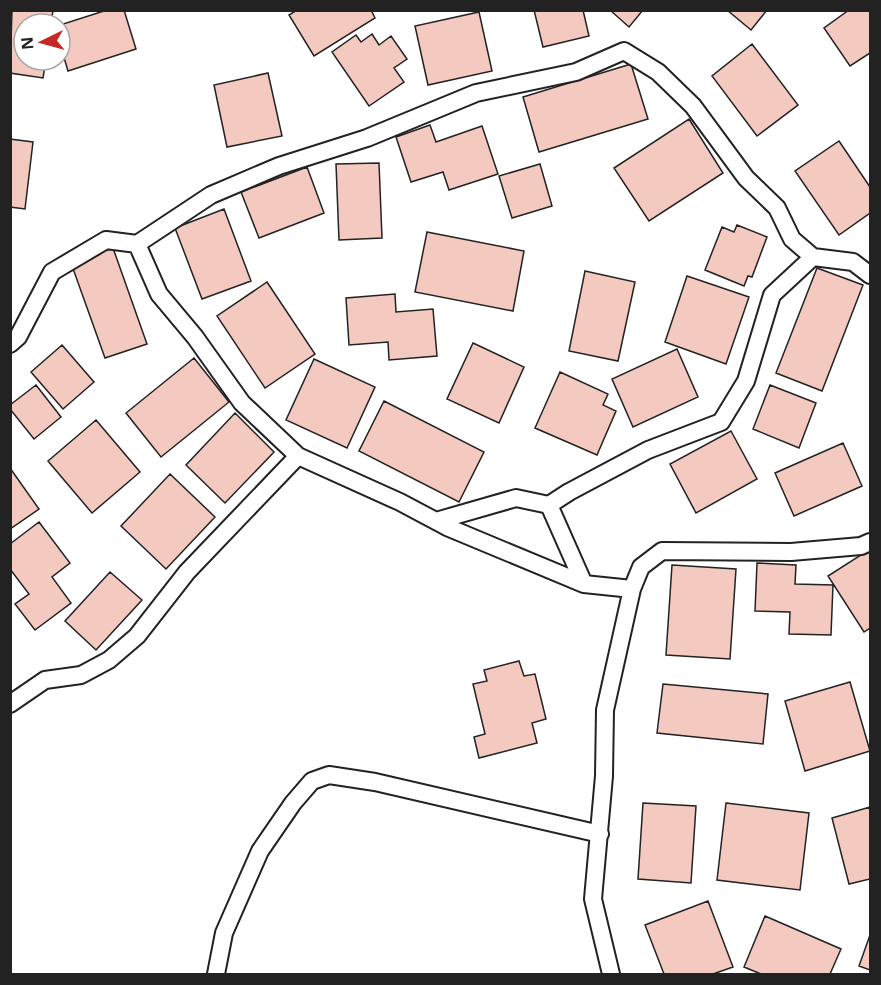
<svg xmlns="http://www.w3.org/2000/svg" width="881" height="985" font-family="'Open Sans',sans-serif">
	<rect width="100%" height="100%" fill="#fff"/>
	<path fill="#f3c9c0" stroke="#222" stroke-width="1.5" d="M12 10H53L51 24H24V60H46L43 78 10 73Z
		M107 10H124L136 49 68 71 60 44V25Z
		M297 10H371L375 18 314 56 289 15Z
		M534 10H583L589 36 543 47Z
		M610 10H643L629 27Z
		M727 10H767L751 30Z
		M849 10H870V53L850 66 824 28Z
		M479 12 492 71 428 85 415 26Z
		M372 34 379 45 391 36 407 59 394 68 404 82 369 106 332 52 356 35 361 42Z
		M752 44 798 105 757 136 712 76Z
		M631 64 648 119 539 152 523 97Z
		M268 73 282 136 227 147 214 85Z
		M689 119 723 173 649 221 614 168Z
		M430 125 436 142 482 126 498 174 449 190 443 172 411 182 396 137Z
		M10 139 33 142 25 209 10 207Z
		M839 141 870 187V213L839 235 795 171Z
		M379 163 382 238 339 240 336 164Z
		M540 164 552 206 512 218 499 176Z
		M307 167 324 213 259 238 241 192Z
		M224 209 251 281 202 299 175 228Z
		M737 225 767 237 752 277 748 276 744 286 705 270 722 227 734 232Z
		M427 232 524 251 513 311 415 292Z
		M113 248 147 344 105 358 71 263Z
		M817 268 863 285 822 391 776 373Z
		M585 271 635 282 618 361 569 351Z
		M687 276 749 297 726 364 665 342Z
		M267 282 315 354 265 388 217 316Z
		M395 294 396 312 433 309 437 356 389 360 388 342 349 345 346 298Z
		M473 343 524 367 499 423 447 399Z
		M62 345 94 382 63 409 31 372Z
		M677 349 698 397 633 427 612 379Z
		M194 358 229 402 161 457 126 413Z
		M314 359 375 387 347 448 286 420Z
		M560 372 608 394 603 405 616 411 597 455 535 428Z
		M36 385 61 417 34 439 10 409V405Z
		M770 385 816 403 799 448 753 429Z
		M384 401 484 452 459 502 359 451Z
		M235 413 274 452 225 503 186 465Z
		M96 420 140 472 92 513 48 461Z
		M731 431 757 479 696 513 670 464Z
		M843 443 862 486 794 516 775 473Z
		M10 468 39 509 10 529Z
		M170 474 215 517 166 569 121 526Z
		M39 522 70 563 52 577 71 603 35 630 15 604 29 594 10 569V544Z
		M870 549V628L864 632 828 576Z
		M757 563 796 565 795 584 833 585 831 635 789 634 790 612 755 611Z
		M672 565 736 569 730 659 666 655Z
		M110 572 142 600 96 650 65 621Z
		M519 661 524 676 535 674 546 719 532 723 537 743 479 758 474 737 485 734 473 684 487 681 484 670Z
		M850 682 870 751 805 771 785 701Z
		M663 684 768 694 763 744 657 733Z
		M643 803 696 806 691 883 638 879Z
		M726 803 809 813 800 890 717 880Z
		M870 807V879L849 884 832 818Z
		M708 901 733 967 713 974H664L645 925Z
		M765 916 841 949 830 974H761L744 967Z
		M870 935V970L859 966Z"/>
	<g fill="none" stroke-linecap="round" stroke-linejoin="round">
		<g stroke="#222" stroke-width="20">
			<path id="minor" d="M137 244 159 294 195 337 242 403 298 456 400 502 447 527 584 584 632 589
				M10 344 18 337 52 272 106 240 137 244 211 195 279 166 367 138 476 93 576 72 624 51 658 72 693 106 746 178 777 208 792 239 813 257 853 262 870 275
				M549 505 584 584
				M436 521 516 498 549 505 569 492 648 450 721 422 746 381 772 295 813 257
				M10 704 45 680 81 675 109 660 137 636 187 572 298 456
				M216 974 224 933 260 851 293 803 312 781 329 775 375 782 600 834
				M611 974 593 899 604 776 605 710 632 589 641 567 662 551 791 552 861 546 870 542"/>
		</g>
		<use href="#minor" stroke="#fff" stroke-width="16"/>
	</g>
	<rect width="881" height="985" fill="none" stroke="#222222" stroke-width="24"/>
	<g transform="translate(42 42) rotate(265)"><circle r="28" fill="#ffffff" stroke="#a7a7a7" stroke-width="1.5"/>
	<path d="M0-4.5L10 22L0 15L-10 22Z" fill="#c62828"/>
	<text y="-9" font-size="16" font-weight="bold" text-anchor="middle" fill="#222222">N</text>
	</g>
</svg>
